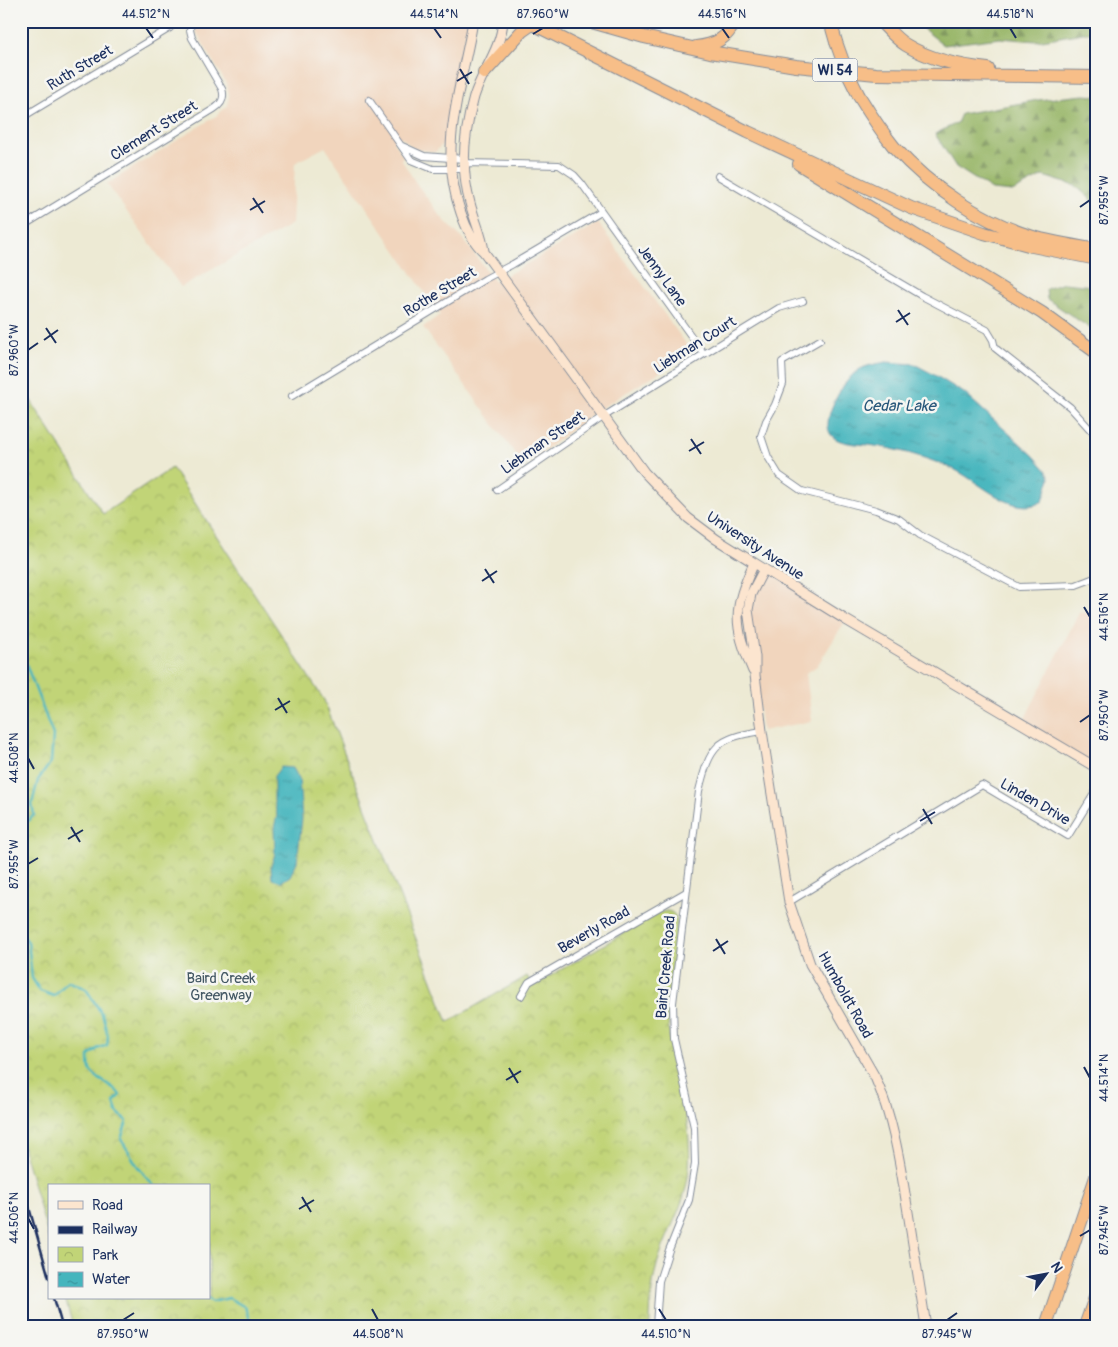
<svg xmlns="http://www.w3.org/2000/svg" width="1118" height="1347" font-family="Pangolin,sans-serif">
	<defs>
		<pattern id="forest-firs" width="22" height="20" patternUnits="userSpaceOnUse" patternTransform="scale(1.25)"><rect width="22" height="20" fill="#98b668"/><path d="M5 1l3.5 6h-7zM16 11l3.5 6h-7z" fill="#7b9459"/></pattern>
		<pattern id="park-crowns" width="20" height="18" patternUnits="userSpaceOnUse" patternTransform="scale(1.25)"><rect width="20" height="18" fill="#c1d477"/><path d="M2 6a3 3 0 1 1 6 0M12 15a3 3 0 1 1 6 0" fill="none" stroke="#a5b669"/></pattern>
		<pattern id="water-ripples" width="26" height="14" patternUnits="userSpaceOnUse" patternTransform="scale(1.25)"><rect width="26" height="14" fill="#45b5bd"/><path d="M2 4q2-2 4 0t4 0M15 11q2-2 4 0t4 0" fill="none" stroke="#39949d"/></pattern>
	</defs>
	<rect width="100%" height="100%" fill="#f6f6f2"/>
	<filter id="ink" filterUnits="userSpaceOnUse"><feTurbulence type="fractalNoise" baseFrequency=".02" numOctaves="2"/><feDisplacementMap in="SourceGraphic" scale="10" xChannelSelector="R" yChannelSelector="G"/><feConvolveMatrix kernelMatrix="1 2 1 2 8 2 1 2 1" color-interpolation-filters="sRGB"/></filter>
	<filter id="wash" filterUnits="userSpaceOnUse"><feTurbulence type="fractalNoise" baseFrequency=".0096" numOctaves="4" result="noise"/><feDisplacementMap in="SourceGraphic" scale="20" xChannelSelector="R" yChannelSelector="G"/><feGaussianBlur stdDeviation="1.12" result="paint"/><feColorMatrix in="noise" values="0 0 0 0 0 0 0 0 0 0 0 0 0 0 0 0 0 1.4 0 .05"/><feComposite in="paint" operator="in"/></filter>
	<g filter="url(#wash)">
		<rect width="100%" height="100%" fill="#edead4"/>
		<path fill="#f1d5bd" d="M190 21H468L445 142 435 152 413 148 401 137 393 142 404 157 401 159 416 183 443 219 464 240 495 282 598 223 692 352 598 410 524 466 423 327 440 315 325 147 295 163 292 224 181 287 107 184 216 116 227 106 229 96 227 85Z
			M764 569 846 620 817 666 806 673 812 721 762 731 748 616Z
			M1097 612V768L1022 724 1079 613Z"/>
		<path fill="url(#forest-firs)" stroke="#5a7263" d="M913 21H1095V31L1036 41 1000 38 944 45Z
			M1084 95 1097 96V205L1076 186 1043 176 1012 192 992 190 956 167 935 134 957 123 961 114 1038 100Z
			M1064 283 1092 286 1097 289V333L1047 299 1046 289Z"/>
		<path fill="url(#park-crowns)" stroke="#6e826a" d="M21 385 103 514 172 468 324 700 448 1022 527 976 533 986 658 913C664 911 671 909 675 916 682 926 669 982 668 998 664 1061 697 1113 688 1177 684 1205 669 1229 660 1255 652 1278 650 1302 650 1326H73L65 1298H209V1186H49V1239L21 1141Z"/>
		<path fill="url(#water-ripples)" stroke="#30728e" d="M886 362 914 364 933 374 964 393 1033 455 1047 471 1050 478 1043 501C1013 520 977 478 949 467 921 456 898 449 869 445 858 444 840 444 832 436 818 422 844 380 857 371 866 365 876 364 886 362Z
			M281 767 293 768 299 779 302 819 297 862 290 876 281 882 272 879 271 866 275 854 274 828 277 815 274 801V776Z"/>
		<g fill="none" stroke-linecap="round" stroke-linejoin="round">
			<path stroke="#45b5bd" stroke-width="2.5" d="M21 651 53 735 51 762 38 780 32 804 34 815 28 821 21 823
				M21 933 28 942 32 978 40 991 54 996 68 981 86 989 102 1014 108 1036 107 1045 97 1049 89 1056C89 1060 89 1065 90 1069 95 1081 114 1084 120 1095L114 1102 117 1112 127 1121 121 1139 138 1167 154 1186
				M206 1298 212 1302 229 1298 245 1307 249 1319 247 1326"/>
		</g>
	</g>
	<g filter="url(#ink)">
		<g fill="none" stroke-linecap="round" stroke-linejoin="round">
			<g stroke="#848c99" stroke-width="8">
				<path id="street" d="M369 100 411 160 433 169H464
					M21 118 170 28 175 21
					M402 146 424 156 464 159
					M464 163 559 165 574 175 582 184 704 354
					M718 176 922 296 987 330 993 340 995 348 1070 407 1097 437
					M21 227 214 109C222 104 225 98 222 89L192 38 190 30 191 21
					M820 340 782 362 783 384 775 405 766 421 761 436 768 457 779 475 802 491 876 510 899 519 920 535 1019 587 1076 585 1097 577
					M292 396 485 279 513 264 601 212
					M497 490 603 417 704 354 779 308 803 301
					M789 902 982 785 1068 836 1097 789
					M521 996 529 982 686 892
					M656 1326 659 1281 669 1250 689 1200 695 1164 694 1127 674 1039 673 1003 699 791C710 746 716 738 762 731"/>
			</g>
			<g stroke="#848c99" stroke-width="11">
				<path id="secondary" d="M473 21C462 87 437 147 461 213 466 228 472 241 484 252L644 472 688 518 716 539 846 620 1097 768
					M484 251C482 235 474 219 470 203 460 168 464 132 474 97 482 71 501 49 503 21
					M764 569 751 594 748 610 755 657V675L762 731 789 902 810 964 875 1077C893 1118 900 1162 907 1206 913 1246 920 1286 926 1326
					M753 671C733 624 733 609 754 563"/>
			</g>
			<g stroke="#848c99" stroke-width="14">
				<path id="highway" d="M527 21 748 132 911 208 984 233 1032 246 1097 259
					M588 21 644 37 710 52 796 66 876 74 1097 77
					M830 21 836 42
					M880 21C888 29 896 39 906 45 929 59 960 66 988 69
					M696 47C715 45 727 39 735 21
					M484 73 522 31 532 24
					M859 96C870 114 881 131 894 147 931 188 980 221 1033 237 1054 243 1076 246 1097 250
					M799 164 1042 313 1097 353
					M1046 1326 1097 1174
					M1085 1326 1097 1292"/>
			</g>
			<use href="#street" stroke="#fff" stroke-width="6"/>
			<use href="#secondary" stroke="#fce5cf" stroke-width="9"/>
			<use href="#highway" stroke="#f7be88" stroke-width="12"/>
			<path stroke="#1b2f5e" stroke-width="2.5" d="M21 1179 49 1278
				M54 1298 62 1326"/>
			<g stroke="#848c99" stroke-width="14" stroke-linecap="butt">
				<path id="highway-bridge" d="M836 42 846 70 859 96"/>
			</g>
			<use href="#highway-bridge" stroke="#f7be88" stroke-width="12"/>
		</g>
	</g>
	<path fill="none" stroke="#1b2f5e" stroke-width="2" d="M146 28 153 38M434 28 441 38M722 28 729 38M1010 28 1016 38M533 34 543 28M460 69 469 84M457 81 472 72M253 198 263 213M1080 207 1090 200M250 210 265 201M898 310 908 325M896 322 910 313M46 328 56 343M44 340 58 330M28 350 38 343M691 439 701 454M689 451 704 442M485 569 494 583M482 581 497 571M1084 607 1090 617M278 698 287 713M275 710 290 701M1080 722 1090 715M28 758 34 769M923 809 932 824M920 821 935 812M71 827 80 842M68 839 83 830M28 864 38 858M716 939 725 954M713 951 728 941M1084 1067 1090 1078M509 1068 518 1083M506 1080 521 1071M302 1197 311 1212M299 1209 314 1200M28 1218 34 1229M1080 1236 1090 1230M372 1309 378 1320M659 1309 666 1320M123 1320 134 1313M947 1320 957 1313"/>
	<g text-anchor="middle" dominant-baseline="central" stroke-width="5" stroke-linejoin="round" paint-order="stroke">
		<rect fill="#f6f6f2" stroke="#5d6b8a" stroke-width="1" x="812.5" y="58.5" width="45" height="23" rx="4"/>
		<g font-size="14" font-weight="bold" fill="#1b2f5e">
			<text x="835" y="70">WI 54</text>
		</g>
		<g font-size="15" fill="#1b2f5e" stroke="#f6f6f2">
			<text transform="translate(80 68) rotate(-31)">Ruth Street</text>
			<text transform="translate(154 131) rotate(-32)">Clement Street</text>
			<text transform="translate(662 276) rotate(54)">Jenny Lane</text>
			<text transform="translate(440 292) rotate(-31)">Rothe Street</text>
			<text transform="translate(695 345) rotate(-32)">Liebman Court</text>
			<text transform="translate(543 443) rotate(-35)">Liebman Street</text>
			<text transform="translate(755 546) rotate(33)">University Avenue</text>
			<text transform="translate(1035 802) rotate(30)">Linden Drive</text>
			<text transform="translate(594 930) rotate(-30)">Beverly Road</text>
			<text transform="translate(666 967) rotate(-85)">Baird Creek Road</text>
			<text transform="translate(845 995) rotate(61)">Humboldt Road</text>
		</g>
		<g font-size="15" fill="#445864" stroke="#f6f6f2">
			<text x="221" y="978">Baird Creek<tspan x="221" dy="17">Greenway</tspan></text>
		</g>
		<g font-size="16" font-style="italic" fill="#28577a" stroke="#f6f6f2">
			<text x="899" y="406">Cedar Lake</text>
		</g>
	</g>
	<rect width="1118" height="1347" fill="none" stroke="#f6f6f2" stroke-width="55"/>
	<rect x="48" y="1184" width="162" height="115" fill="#f6f6f2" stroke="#9ea6b7"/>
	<rect x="58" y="1201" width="25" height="8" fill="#fce5cf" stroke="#9ea6b7"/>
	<text x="92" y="1210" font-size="15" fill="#1b2f5e">Road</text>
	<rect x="58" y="1226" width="25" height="8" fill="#1b2f5e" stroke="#9ea6b7"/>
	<text x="92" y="1234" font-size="15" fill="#1b2f5e">Railway</text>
	<rect x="58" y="1247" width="25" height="15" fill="url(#park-crowns)" stroke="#9ea6b7"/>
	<text x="92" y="1260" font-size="15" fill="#1b2f5e">Park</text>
	<rect x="58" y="1272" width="25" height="15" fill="url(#water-ripples)" stroke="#9ea6b7"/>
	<text x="92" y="1284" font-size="15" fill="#1b2f5e">Water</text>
	<g transform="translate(1046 1274) rotate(58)" stroke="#f6f6f2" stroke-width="4" paint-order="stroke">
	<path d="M0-4L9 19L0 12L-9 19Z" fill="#1b2f5e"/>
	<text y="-8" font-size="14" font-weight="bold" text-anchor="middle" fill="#1b2f5e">N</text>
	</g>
	<rect x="28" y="28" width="1062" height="1292" fill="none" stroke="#1b2f5e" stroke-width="2"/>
	<g font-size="12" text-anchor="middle" fill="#1b2f5e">
		<text x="146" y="18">44.512°N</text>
		<text x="434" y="18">44.514°N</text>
		<text x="543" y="18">87.960°W</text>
		<text x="722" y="18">44.516°N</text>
		<text x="1010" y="18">44.518°N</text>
		<text transform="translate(1104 200) rotate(-90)" y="4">87.955°W</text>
		<text transform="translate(14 350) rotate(-90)" y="4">87.960°W</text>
		<text transform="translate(1104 617) rotate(-90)" y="4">44.516°N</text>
		<text transform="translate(1104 715) rotate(-90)" y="4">87.950°W</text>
		<text transform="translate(14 758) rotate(-90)" y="4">44.508°N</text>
		<text transform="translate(14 864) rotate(-90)" y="4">87.955°W</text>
		<text transform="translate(1104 1078) rotate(-90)" y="4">44.514°N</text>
		<text transform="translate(14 1218) rotate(-90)" y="4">44.506°N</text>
		<text transform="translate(1104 1230) rotate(-90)" y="4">87.945°W</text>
		<text x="123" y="1338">87.950°W</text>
		<text x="378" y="1338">44.508°N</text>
		<text x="666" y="1338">44.510°N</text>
		<text x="947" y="1338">87.945°W</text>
	</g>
</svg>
